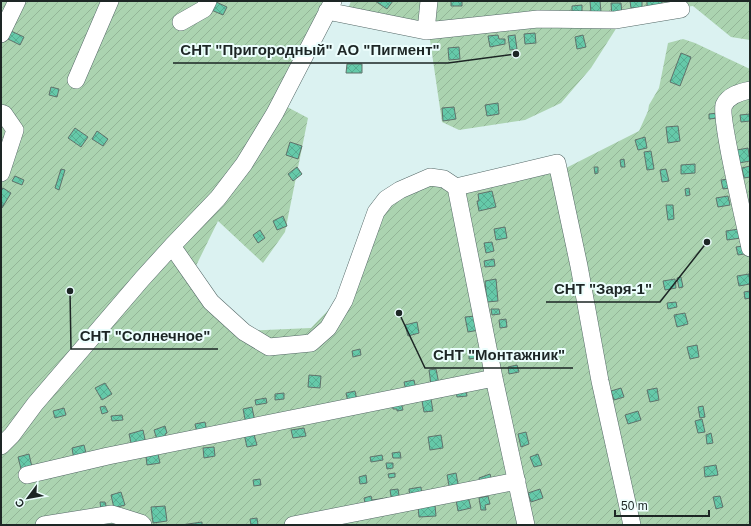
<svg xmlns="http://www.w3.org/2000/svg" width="751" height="526" font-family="Helvetica,sans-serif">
	<defs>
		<pattern id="garden-furrows" width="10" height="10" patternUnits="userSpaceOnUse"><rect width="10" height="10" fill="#abd3b0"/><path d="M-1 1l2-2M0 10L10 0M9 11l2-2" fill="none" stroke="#93b597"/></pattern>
		<pattern id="building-cross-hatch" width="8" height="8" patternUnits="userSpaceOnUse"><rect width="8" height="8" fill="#65c9a9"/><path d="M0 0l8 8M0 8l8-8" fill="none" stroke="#57ac91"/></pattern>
	</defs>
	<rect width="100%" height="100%" fill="#dbf2f1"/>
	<path fill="url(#garden-furrows)" d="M1 1H330L274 100 308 118 285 232 263 263 218 221 192 274 244 331 311 328 340 298 376 206 425 177 442 184 564 169 639 131 648 111 649 105 659 88 668 43 683 39 695 43 750 69V525H1Z
		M351 1H750V40L731 37 693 6 626 13 591 68 561 103 525 120 459 130 442 122 429 33 345 17Z"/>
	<path fill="url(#building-cross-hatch)" stroke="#60726b" d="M214 1 227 7 223 15 209 9Z
		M375 1H393L387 9Z
		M451 1H462V6H451Z
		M590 1H600L601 12 591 13Z
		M630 1H642V8H631Z
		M647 1H662V8L647 9Z
		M611 3H621L622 15 612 16Z
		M582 5V13H572V6Z
		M11 31 24 37 20 45 8 39Z
		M535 33 536 43 525 44 524 34Z
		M498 35 499 39H505V44L490 47 488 36Z
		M515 35 517 49 510 50 508 36Z
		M583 35 586 47 577 49 575 37Z
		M459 47 460 59 449 60 448 48Z
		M681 53 691 57 680 86 670 82Z
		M347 64H362V73H346Z
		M51 87 59 89 57 97 49 95Z
		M498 103 499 114 487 116 485 105Z
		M454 107 456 119 443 121 442 108Z
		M718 113V118L709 119V114Z
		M750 114V121L741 122 740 115Z
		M678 126 680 141 668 143 666 127Z
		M75 128 88 137 81 147 68 138Z
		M97 131 108 139 103 146 92 139Z
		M645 137 647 148 638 150 635 140Z
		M290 142 302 146 298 159 286 155Z
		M748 148 750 161 739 163 737 150Z
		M651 151 654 169 647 170 644 152Z
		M624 159 625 167H621L620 160Z
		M695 164V173L681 174V165Z
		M750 166V177L744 178 742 168Z
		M297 167 302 174 293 181 288 174Z
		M594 167H598V173L595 174Z
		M61 169 65 170 59 190 55 188Z
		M666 169 669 181 662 182 660 170Z
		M15 176 24 180 22 185 12 181Z
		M728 179 730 188 723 189 721 180Z
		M3 188 11 193 2 208 1 191Z
		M689 188 690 195 686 196 685 189Z
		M492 191 496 207 479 211 477 201H479L478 194Z
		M728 196 730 205 718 207 716 198Z
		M666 205H673L674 219 668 220Z
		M283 216 287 226 277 230 273 221Z
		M505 227 507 238 496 240 494 229Z
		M739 229 741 238 727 240 726 231Z
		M260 230 265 238 258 243 253 235Z
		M492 242 494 251 486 253 484 243Z
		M743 246 744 254 738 255 736 247Z
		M494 259 495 266 485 267 484 261Z
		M749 274 750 284 739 286 737 276Z
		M681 277 683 287 679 288 677 278Z
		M496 279 498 301 487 302 485 281Z
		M675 279 676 288 665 290 663 281Z
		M750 291V298L745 299 744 292Z
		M676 302 677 307 668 309 667 303Z
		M491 309H499L500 314 492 315Z
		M685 313 688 324 677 327 674 315Z
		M476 316 479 330 468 332 465 317Z
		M506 319 507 327 500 328 499 320Z
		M417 322 419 333 408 336 405 325Z
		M697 345 699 357 690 359 687 347Z
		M360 349 361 355 353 357 352 351Z
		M480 352 481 357 469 359V353Z
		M517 365 519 372 509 374 508 367Z
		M436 369 439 384 431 385 429 370Z
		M309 375 321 376 320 388 308 387Z
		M414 380 416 389 406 391 404 382Z
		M105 383 112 394 102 400 95 388Z
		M621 388 624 397 614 400 611 391Z
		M657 388 659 400 650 402 647 390Z
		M466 390 467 396 457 397 456 391Z
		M355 391 357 400 348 402 346 393Z
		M284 393V399L275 400V394Z
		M266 398 267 403 256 405 255 400Z
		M431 399 433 411 424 412 422 401Z
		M401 402 403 410 397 411V409H393L392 403Z
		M105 406 108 412 102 414 100 407Z
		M703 406 705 417 700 418 698 407Z
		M252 407 255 422 246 424 243 409Z
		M64 408 66 415 55 418 53 411Z
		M638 411 641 420 628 424 625 415Z
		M122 415 123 420 112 421 111 416Z
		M702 419 705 432 698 433 695 421Z
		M205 422 207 431 197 433 195 424Z
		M165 426 167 433 165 434 167 440 158 443 154 430Z
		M304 428 306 436 293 438 291 430Z
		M143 430 146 444 132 447 129 434Z
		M253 431 257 445 247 447 244 434Z
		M526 432 529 444 521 447 518 434Z
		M711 433 713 443 707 444 706 435Z
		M441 435 443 448 430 450 428 437Z
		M84 445 87 457 74 460 72 448Z
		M214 447 215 456 204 458 203 448Z
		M400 452 401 458H393L392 453Z
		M29 454 32 467 21 469 18 457Z
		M158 454 160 463 147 465 146 457Z
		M538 454 542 465 534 467 530 457Z
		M382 455 383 460 371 462 370 457Z
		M386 463H393V468L387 469Z
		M716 465 718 475 705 477 704 467Z
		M395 473V477L389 478 388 474Z
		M456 473 459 489 450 491 447 475Z
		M490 474 492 481 481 485 479 478Z
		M366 475 367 483 360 484 359 477Z
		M260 479 261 485 254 486 253 480Z
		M421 487 422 497 410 498 409 489Z
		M398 489 400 501 392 502 390 490Z
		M540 489 543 498 531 502 528 493Z
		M121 492 125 505 114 508 111 495Z
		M371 496 372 500 387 498 366 508 364 498Z
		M488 496 490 504 485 505 486 510H481L479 498Z
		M720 496 723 507 716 509 713 497Z
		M468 497 471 508 458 511 456 500Z
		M100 502H105L107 509 101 510Z
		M435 505 436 516 419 517 418 506Z
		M165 506 167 521 153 523 151 507Z
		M257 518 258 525H251L250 519Z
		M202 522V525H181Z"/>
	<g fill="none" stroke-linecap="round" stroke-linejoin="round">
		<g stroke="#546867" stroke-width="18">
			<path id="minor" d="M327 11 426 31 538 19 615 20 681 9
				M181 22 204 9 208 1
				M426 31 429 1
				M1 34 17 1
				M76 80 110 1
				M750 90C740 92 729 95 724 105 719 116 746 228 750 248
				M1 113 4 114 15 130 1 173
				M172 246 211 302 244 332 269 347 311 343 328 328 344 301 376 212 386 199 400 190 430 177 444 179 456 187
				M1 446 12 435 35 404 142 279 172 246 218 198 244 164 275 113 333 1
				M27 475 108 456 494 378
				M44 525 112 514 141 523 143 525
				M293 525 517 481
				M526 525 494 378 456 187 557 163 579 266 600 381 632 525"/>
		</g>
		<use href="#minor" stroke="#fff" stroke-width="17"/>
	</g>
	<path fill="none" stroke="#1d2625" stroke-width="1.5" d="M516 54L448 63H173M707 242L660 302H546M70 291L71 349H218M399 313L425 368H573"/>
	<g fill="#1d2625" stroke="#ecfefd" stroke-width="1.5">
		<circle cx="516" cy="54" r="4"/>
		<circle cx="707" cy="242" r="4"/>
		<circle cx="70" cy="291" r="4"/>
		<circle cx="399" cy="313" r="4"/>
	</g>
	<g font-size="15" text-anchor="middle" font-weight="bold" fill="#1d2625" stroke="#ecfefd" stroke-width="4" stroke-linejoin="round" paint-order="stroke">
		<text x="310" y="55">СНТ "Пригородный" АО "Пигмент"</text>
		<text x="603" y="294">СНТ "Заря-1"</text>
		<text x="145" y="341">СНТ "Солнечное"</text>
		<text x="499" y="360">СНТ "Монтажник"</text>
	</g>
	<rect width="751" height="526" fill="none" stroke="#1d2625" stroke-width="4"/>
	<g transform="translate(28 498) rotate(238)" stroke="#ecfefd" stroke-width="3" paint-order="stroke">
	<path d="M0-3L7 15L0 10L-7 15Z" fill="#1d2625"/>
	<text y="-6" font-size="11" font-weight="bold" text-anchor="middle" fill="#1d2625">С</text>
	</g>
	<path d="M615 510v6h94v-6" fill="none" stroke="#1d2625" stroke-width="2"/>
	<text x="621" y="510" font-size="12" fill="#1d2625" stroke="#ecfefd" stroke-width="3" paint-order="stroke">50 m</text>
</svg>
